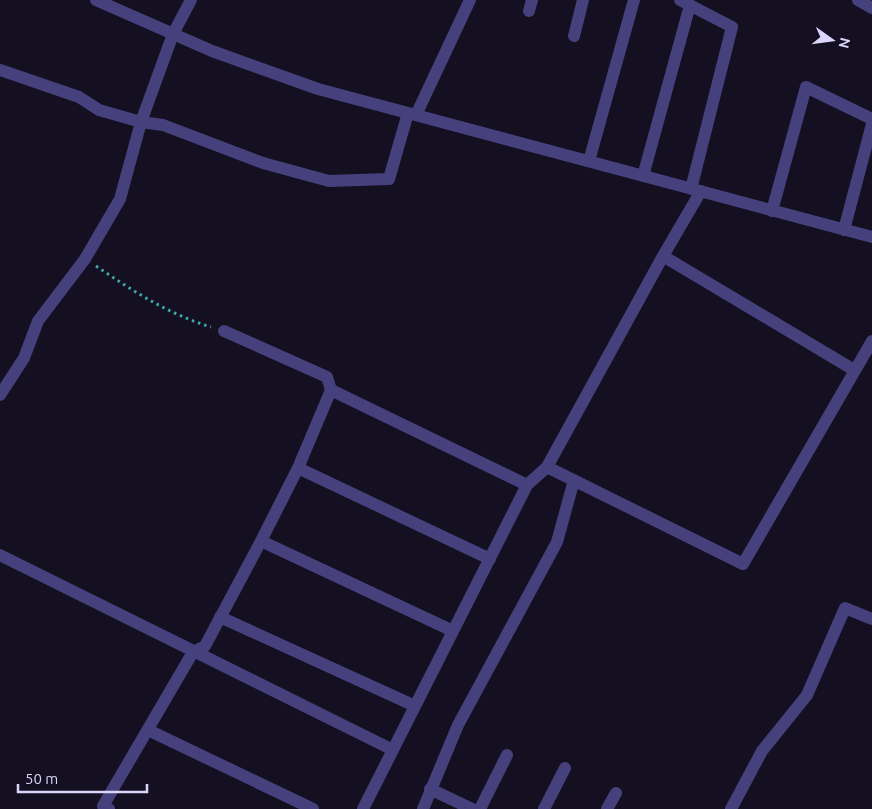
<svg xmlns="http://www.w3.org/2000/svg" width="872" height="809" font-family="Ubuntu,sans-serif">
	<rect width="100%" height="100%" fill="#141022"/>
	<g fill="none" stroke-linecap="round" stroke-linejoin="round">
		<path stroke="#3aaaaa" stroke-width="3" stroke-dasharray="2.5 4" stroke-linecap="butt" d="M96 266C133 291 168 314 211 327"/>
		<path stroke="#46407d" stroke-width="12" d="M96 0 212 51 318 89 872 237
			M680 0 732 27 691 189
			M858 0 872 8
			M529 11 532 0
			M574 36 583 0
			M0 70 79 97 99 110 141 122 163 125 263 163 329 181 389 179 408 113
			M416 115 470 0
			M589 161 634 0
			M643 176 690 5
			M701 191 663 256 854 370
			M772 211 806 87 872 119
			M844 230 872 124
			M224 331 327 377 331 390
			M0 395 24 358 38 321 85 259 120 199 141 122 173 34 191 0
			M547 467 743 564 872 341
			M298 468 490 559
			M261 541 453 631
			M0 555 393 750
			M220 617 415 706
			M148 730 313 809
			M430 789 472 809
			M109 809 103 806 193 652 205 646 261 541 298 468 331 390 527 485
			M363 809 527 485 547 467 663 256
			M423 809 458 725 557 542 574 480
			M480 809 507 755
			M544 809 565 768
			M607 809 616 793
			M731 809 762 751 807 695 845 608 872 619"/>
	</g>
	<g transform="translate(832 40) rotate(104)" stroke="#141022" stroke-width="4" paint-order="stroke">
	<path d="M0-4L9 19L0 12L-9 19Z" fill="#dcd5fb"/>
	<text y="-8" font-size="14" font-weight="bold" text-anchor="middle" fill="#dcd5fb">N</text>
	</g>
	<path d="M18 784v8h129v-8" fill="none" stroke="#dcd5fb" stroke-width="2.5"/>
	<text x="25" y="784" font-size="15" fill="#dcd5fb" stroke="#141022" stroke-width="4" paint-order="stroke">50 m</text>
</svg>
